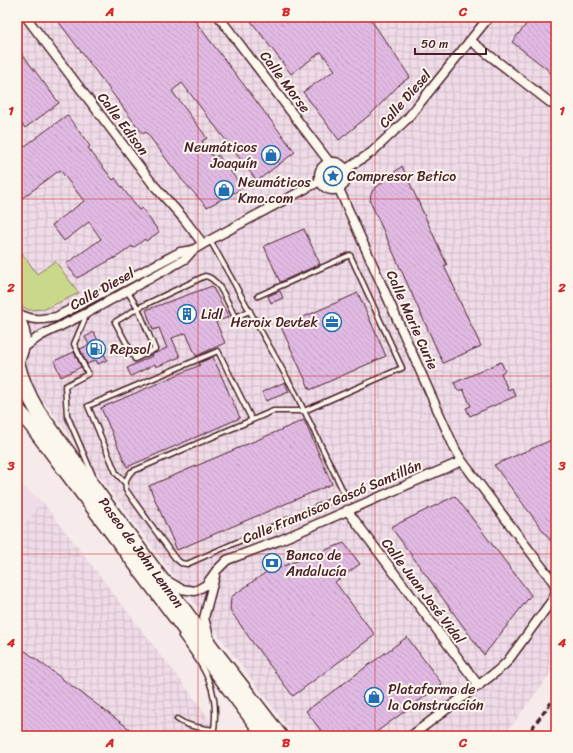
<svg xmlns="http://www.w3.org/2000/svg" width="573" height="753" font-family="Sriracha,sans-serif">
	<defs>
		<pattern id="industrial-grid" width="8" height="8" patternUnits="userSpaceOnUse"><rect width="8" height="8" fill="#f0dce8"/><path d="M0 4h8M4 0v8" fill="none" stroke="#cfbcc7"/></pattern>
		<pattern id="building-back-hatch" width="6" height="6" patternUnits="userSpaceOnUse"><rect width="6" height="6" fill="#e1bae3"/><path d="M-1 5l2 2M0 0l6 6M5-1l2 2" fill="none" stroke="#c39fc3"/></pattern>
	</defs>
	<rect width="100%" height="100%" fill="#f6ebea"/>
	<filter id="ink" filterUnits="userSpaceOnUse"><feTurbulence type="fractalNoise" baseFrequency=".025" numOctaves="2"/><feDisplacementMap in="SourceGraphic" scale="8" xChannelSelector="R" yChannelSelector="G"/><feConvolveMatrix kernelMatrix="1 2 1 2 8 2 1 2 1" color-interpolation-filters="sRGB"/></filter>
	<g filter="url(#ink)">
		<path fill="#f0dce8" d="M17 482 42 501 17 534Z"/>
		<path fill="url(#industrial-grid)" d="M17 17H556V666L504 736H294L17 366Z
			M42 501 181 681 222 736H17V534Z"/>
		<path fill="#cad88c" stroke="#8a7c5c" d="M17 249 20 250 37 274 55 261 79 293 45 309 29 310 18 304 17 302Z"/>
		<path fill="url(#building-back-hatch)" stroke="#4a1f2b" d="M55 17H192L295 152 257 181 182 83 172 91 207 138 202 141 214 158 218 155 243 188 207 207 183 181 146 132 143 134Z
			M248 17H369L410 77 400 84 372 113 339 140 303 92 335 70 321 52 291 74Z
			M532 17H552L556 20V75L549 72 547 69 512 42Z
			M17 47 59 103 25 128 17 118Z
			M67 115 90 146 88 148 113 180 115 178 139 210 142 208 159 232 146 241 145 239 133 248 132 246 120 255 77 278 66 264 101 239 89 222 64 241 52 225 84 201 60 170 17 202V152Z
			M402 166 447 265 444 266 456 291H455L481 346 443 363 370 201 371 194 373 190Z
			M304 229 320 264 280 282 264 246Z
			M212 286 229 317 216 322 225 343 196 356 186 333 172 338 180 357 156 367 155 364 131 376 127 368 152 356 151 355 167 348 159 328 153 330 146 310Z
			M280 291 283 298 271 303 268 296Z
			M358 293 386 356 310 390 281 327Z
			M94 332 107 360 98 364 96 360 87 364 80 349 89 345 85 337Z
			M74 352 81 367 61 377 54 361Z
			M213 357 240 418 127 467 101 408 200 365 199 363Z
			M501 362 505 371 501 373 508 390 512 388 516 396 470 416 466 408 471 406 463 389 458 391 454 383Z
			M285 382 289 392 266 401 262 392Z
			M304 420 332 484 177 550 149 486Z
			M556 438V548L494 465Z
			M455 496 531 595 484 655 391 527Z
			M344 543 360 564 335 582 375 635 293 696 253 643 230 610 231 597 265 573Z
			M407 637 442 684 371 736H325L306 711Z
			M17 645 139 736H17Z"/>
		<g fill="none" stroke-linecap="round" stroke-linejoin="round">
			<g stroke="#4a1f2b" stroke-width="7">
				<path id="service" d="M210 240 296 394 345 495 187 564 181 563 175 558 126 490C125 482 126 478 131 472L273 411H304L402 368 350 255 258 296
					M127 291 138 308 155 349 135 359 115 322 138 308 205 276C220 278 228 305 235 317L250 311
					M87 314 74 344 88 374 65 386 67 415 94 478
					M125 483 116 473 88 406 218 351 252 420
					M181 636C206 670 221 691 213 736
					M177 719C188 727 201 728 214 730"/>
			</g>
			<g stroke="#4a1f2b" stroke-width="11">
				<path id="minor" d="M26 17 152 183 184 219 203 244
					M219 17 330 163
					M471 41 556 107
					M319 176a14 14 0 1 1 28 0a14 14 0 1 1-28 0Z
					M345 170 372 152 407 119 489 17
					M339 189 455 449 462 461 554 583 556 591 553 599 507 662 496 672 411 736
					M17 313C33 321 39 320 56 317L180 252 193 250
					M22 349 40 336 87 313 185 259 193 250 210 240 320 181
					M347 510 479 686
					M166 580 181 589 195 591 206 585 216 571 227 560 278 541 462 461
					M210 640 204 618 215 576"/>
			</g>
			<g stroke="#4a1f2b" stroke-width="17">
				<g id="trunk">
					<path d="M17 319C26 333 23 347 17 361"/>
					<path id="s1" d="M17 362C21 380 28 395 38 412L211 647 280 736"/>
					<path d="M17 409 32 426 265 736"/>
				</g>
			</g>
			<use href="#service" stroke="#fbf7ec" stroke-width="4"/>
			<use href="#minor" stroke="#fbf7ec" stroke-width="8"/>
			<use href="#trunk" stroke="#fbf7ec" stroke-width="14"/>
			<path stroke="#4a1f2b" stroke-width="3" stroke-dasharray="6 3" stroke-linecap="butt" d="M526 736 556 696"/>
		</g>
	</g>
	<path fill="none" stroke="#d62828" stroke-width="1" stroke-opacity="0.55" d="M198 17V736M375 17V736M17 199H556M17 376H556M17 554H556"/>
	<defs>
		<g id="shop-ring" transform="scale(1)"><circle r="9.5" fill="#fbf7ec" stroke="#1f6fb2" stroke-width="1.5"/><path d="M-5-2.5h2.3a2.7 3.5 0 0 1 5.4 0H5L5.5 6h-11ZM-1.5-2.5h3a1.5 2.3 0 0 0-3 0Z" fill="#1f6fb2"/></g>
		<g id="sight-ring" transform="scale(1)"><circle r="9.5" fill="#fbf7ec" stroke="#1f6fb2" stroke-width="1.5"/><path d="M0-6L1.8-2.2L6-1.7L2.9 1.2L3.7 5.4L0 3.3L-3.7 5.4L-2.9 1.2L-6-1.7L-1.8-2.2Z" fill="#1f6fb2"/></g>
		<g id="building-ring" transform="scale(1)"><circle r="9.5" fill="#fbf7ec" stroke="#1f6fb2" stroke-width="1.5"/><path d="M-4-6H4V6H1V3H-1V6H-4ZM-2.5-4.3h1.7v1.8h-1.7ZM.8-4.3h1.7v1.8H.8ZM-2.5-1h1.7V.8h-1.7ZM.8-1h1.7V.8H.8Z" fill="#1f6fb2"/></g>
		<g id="office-ring" transform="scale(1)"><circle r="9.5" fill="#fbf7ec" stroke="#1f6fb2" stroke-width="1.5"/><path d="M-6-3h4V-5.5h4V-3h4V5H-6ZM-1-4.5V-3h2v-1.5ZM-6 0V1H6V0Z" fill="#1f6fb2"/></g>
		<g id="fuel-ring" transform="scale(1)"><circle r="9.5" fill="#fbf7ec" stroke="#1f6fb2" stroke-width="1.5"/><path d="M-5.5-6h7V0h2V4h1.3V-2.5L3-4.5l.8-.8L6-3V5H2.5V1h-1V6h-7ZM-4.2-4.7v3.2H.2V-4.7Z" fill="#1f6fb2"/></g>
		<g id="bank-ring" transform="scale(1)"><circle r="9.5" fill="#fbf7ec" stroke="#1f6fb2" stroke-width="1.5"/><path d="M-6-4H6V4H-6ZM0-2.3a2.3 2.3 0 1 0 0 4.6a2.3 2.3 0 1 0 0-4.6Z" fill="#1f6fb2"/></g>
	</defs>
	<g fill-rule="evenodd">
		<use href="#shop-ring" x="271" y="155"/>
		<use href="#sight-ring" x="333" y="176"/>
		<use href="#shop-ring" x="224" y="190"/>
		<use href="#building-ring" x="187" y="314"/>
		<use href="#office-ring" x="332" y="322"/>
		<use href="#fuel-ring" x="96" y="349"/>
		<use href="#bank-ring" x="272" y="563"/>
		<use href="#shop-ring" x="374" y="697"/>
	</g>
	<g text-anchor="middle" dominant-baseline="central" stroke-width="4" stroke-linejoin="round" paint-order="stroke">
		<g font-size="14" fill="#4a1f2b" stroke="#fbf7ec">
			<text transform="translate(285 82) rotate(53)">Calle Morse</text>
			<text transform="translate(405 99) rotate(-49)">Calle Diesel</text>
			<text transform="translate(123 124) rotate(53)">Calle Edison</text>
			<text transform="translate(102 289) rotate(-29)">Calle Diesel</text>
			<text transform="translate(412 320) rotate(66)">Calle Marie Curie</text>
			<text transform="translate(332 502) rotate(-23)">Calle Francisco Gascó Santillán</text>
			<text stroke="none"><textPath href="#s1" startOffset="229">Paseo de John Lennon</textPath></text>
			<text transform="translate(423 591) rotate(53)">Calle Juan José Vidal</text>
		</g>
		<g font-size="14" fill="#4a1f2b" stroke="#fbf7ec" text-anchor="start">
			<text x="257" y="147" text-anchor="end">Neumáticos<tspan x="257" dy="16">Joaquín</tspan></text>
			<text x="347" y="176">Compresor Betico</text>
			<text x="238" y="182">Neumáticos<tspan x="238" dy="16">Kmo.com</tspan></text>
			<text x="201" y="314">Lidl</text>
			<text x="318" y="322" text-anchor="end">Heroix Devtek</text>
			<text x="110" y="349">Repsol</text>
			<text x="286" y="555">Banco de<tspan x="286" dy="16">Andalucía</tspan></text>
			<text x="388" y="689">Plataforma de<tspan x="388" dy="16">la Construcción</tspan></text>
		</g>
	</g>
	<rect width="573" height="753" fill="none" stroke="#fbf7ec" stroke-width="44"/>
	<path d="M415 48v6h71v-6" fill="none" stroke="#4a1f2b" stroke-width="2"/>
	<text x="421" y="48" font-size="12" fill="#4a1f2b" stroke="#fbf7ec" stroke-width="3" paint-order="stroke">50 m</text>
	<rect x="22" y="22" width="529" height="709" fill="none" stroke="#d62828" stroke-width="1.5"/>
	<g font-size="13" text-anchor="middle" font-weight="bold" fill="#d62828">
		<text x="110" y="16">A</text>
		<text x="286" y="16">B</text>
		<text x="463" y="16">C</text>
		<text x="11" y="115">1</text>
		<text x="562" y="115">1</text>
		<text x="11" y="292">2</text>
		<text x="562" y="292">2</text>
		<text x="11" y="470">3</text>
		<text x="562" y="470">3</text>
		<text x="11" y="647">4</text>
		<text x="562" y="647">4</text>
		<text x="110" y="747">A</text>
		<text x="286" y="747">B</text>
		<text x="463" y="747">C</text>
	</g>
</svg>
